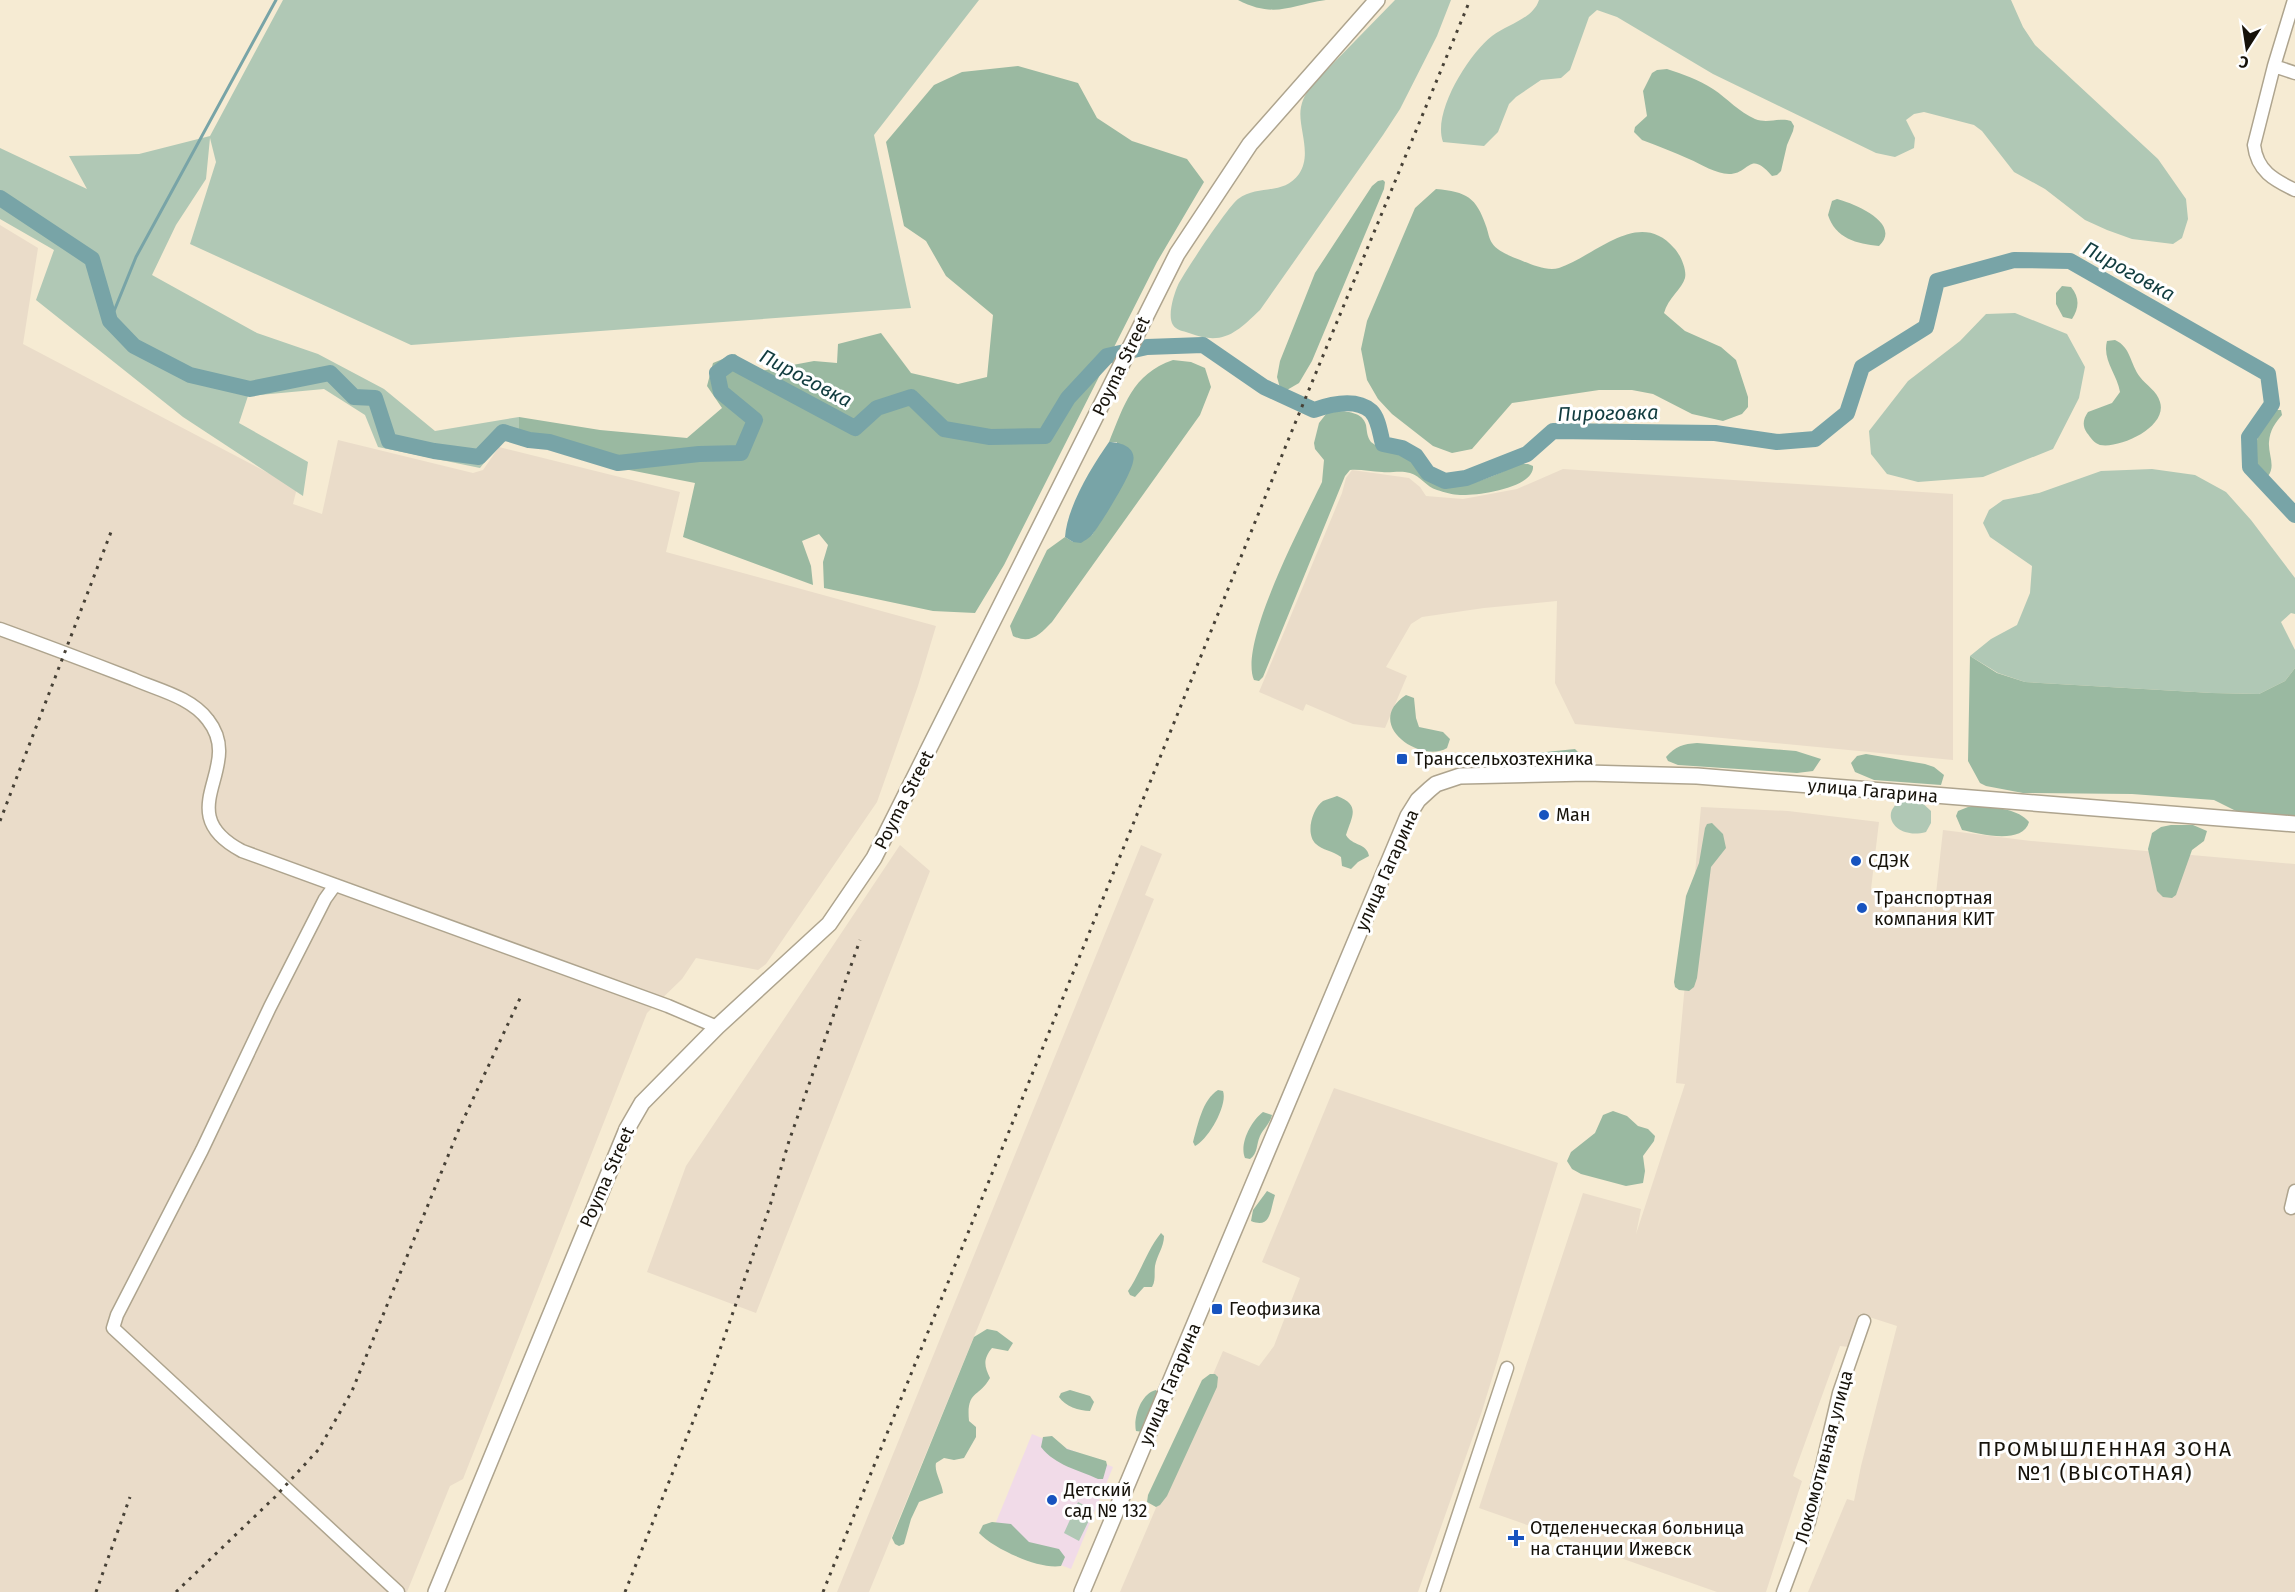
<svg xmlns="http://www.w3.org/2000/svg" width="2295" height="1592" font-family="'Fira Sans',sans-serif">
	<rect width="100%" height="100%" fill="#f6ebd3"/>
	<path fill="#eadcc9" d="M0 225 38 248 23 344 297 488 293 504 322 514 338 440 473 473 483 470 499 447 680 492 666 552 936 626 918 686 877 802 766 964 758 970 696 958 682 979 647 1013 463 1479 450 1486 407 1592H0Z
		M1563 469 1953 494V760L1575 724 1555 683 1557 601 1484 608 1422 617 1411 624 1386 667 1407 676 1385 728 1353 724 1306 704 1303 711 1259 692 1342 493 1346 478 1352 470 1409 478 1420 487 1426 496 1463 499 1517 489Z
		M1701 807 1788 811 1879 822 1871 889 1934 896 1932 930 1943 830 2031 841 2295 864V1592H1808L1847 1499 1854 1501 1861 1466 1897 1326 1860 1314 1849 1347 1840 1346 1793 1476 1802 1481 1766 1592H1717L1479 1508 1583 1193 1641 1209 1636 1234 1685 1084 1676 1083Z
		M900 845 930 871 756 1313 647 1272 686 1166Z
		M1141 845 1162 854 1145 895 1154 899 869 1592H837Z
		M1334 1088 1558 1163 1482 1411 1418 1592H1120L1223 1351 1259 1366 1274 1346 1300 1278 1262 1262Z"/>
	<path fill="#f1dbe8" d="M1032 1434 1113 1467 1071 1569 1007 1544 992 1532Z"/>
	<path fill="#b0c8b5" d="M283 0H979L874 135 911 308 411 345 190 244 216 162 210 138 206 179 176 225 152 275 257 333 318 354 384 389 435 431 519 417V439L501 442 480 468 378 447 365 415 324 389 248 396 239 423 308 462 303 496 183 417 36 300 54 250 0 219V148L87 189 69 156 139 154 210 136Z
		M1395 0H1451L1437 36 1400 109 1383 135 1260 310C1236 333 1223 346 1189 333 1183 331 1176 330 1173 325 1167 316 1174 294 1178 285 1183 274 1230 204 1238 199 1259 184 1283 196 1299 174 1313 154 1297 126 1301 107 1303 97 1308 90 1314 83Z
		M1539 0H2011L2023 27 2035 45 2158 159 2186 199 2188 219 2182 238 2173 244 2132 239 2107 230 2085 220 2045 189 2014 172 1982 131 1974 125 1924 112 1914 114 1906 120 1915 138 1914 148 1895 157 1876 153 1713 74 1617 17 1597 10 1589 17 1570 70 1561 78 1541 80 1516 97 1509 104 1498 132 1484 146 1443 142C1432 112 1469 54 1492 36 1508 24 1533 19 1539 0Z
		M2015 313 2067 334 2085 367 2079 398 2053 449 1983 477 1918 482 1887 474 1871 454 1869 431 1908 381 1960 341 1986 314Z
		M2152 469 2195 475 2226 492 2251 520 2295 578V614L2291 613 2281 622 2295 650V668L2285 681 2259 694 2212 693 2025 682 1998 673 1970 656 1991 639 2017 625 2030 593 2032 566 1990 537 1983 523 1989 510 2003 500 2039 493 2101 471Z
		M1908 798 1918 799 1931 811V823L1926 832C1894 841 1875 809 1908 798Z
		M1078 1502 1094 1510 1079 1541 1064 1533Z"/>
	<path fill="#9ab9a1" d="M1238 0H1326C1290 5 1275 19 1238 0Z
		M1018 66 1078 83 1097 118 1132 141 1187 159 1204 182 1157 262 1004 565 975 613 933 611 824 588 823 562 828 545 819 534 802 541 811 566 813 585 683 537 695 483 604 465 519 439V417L600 430 687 438 722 408 707 386 713 363 735 354 756 372 814 361 837 363 838 344 881 333 911 373 958 384 987 377 993 315 946 276 926 241 904 226 886 142 934 85 962 72Z
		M1667 69C1683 74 1699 80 1713 89 1728 99 1739 112 1755 119 1768 124 1780 117 1791 121L1794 126 1793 131 1787 145 1781 171 1777 175 1772 176C1749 149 1750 174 1729 174 1716 174 1701 164 1689 159 1674 152 1658 146 1642 140L1634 132 1635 127 1647 116 1643 91 1652 73 1657 70Z
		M1383 180 1385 182 1384 189 1312 361 1299 383 1287 390 1280 388 1277 377 1280 361 1315 273 1372 186 1378 181Z
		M1436 189C1467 192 1476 197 1486 226 1488 231 1489 239 1492 243 1496 250 1508 255 1515 258 1528 263 1546 272 1559 268 1595 256 1639 207 1674 248 1680 254 1687 269 1685 278 1682 289 1668 298 1664 313L1685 331 1721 347 1736 360 1748 397V407L1742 414 1723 421 1692 414 1653 394 1632 390H1599L1512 403 1472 449 1452 453 1433 446 1392 414 1378 399 1367 380 1361 349 1367 321 1415 208Z
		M1837 199C1853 203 1903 223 1879 246 1857 244 1835 238 1828 215L1832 201Z
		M2062 286 2071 287C2080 298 2079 308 2072 319L2063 317 2056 304V293Z
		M2115 340C2131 347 2130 364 2140 377 2146 385 2157 391 2160 402 2168 427 2120 449 2100 445 2094 443 2091 438 2087 433 2082 426 2083 419 2088 412L2112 403 2120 392C2117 374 2102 360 2107 341Z
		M1173 360 1191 362 1205 368 1211 387 1200 415 1052 622C1040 634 1031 645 1013 636L1010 626 1047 550 1065 537 1073 542 1092 535 1116 496 1117 442H1109C1124 406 1132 374 1173 360Z
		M2276 410H2281L2282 415C2275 423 2270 430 2269 442 2268 454 2276 466 2268 476 2243 461 2259 425 2276 410Z
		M1335 411C1346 411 1363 412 1366 425 1367 431 1367 437 1371 442 1380 450 1398 452 1409 459 1418 463 1421 473 1429 477 1458 496 1492 476 1520 464H1528L1533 466C1535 488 1476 496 1460 495 1453 495 1444 492 1437 490 1426 487 1421 476 1410 473 1400 470 1392 473 1382 472 1371 472 1361 469 1350 470L1345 476 1263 677 1259 681 1254 680C1238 643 1304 520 1322 482L1324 460 1315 449 1314 443 1319 423 1326 414Z
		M1970 656 1997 673 2025 682 2212 693 2259 694 2285 681 2295 668V819L2247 814 2236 811 2214 800 2132 794 2023 793 1986 786 1980 783 1968 761Z
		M1406 695 1414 698 1416 718 1419 727 1443 732 1450 739 1447 748C1421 764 1362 724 1406 695Z
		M1697 743 1796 751 1821 759 1813 771 1797 773 1678 765 1668 761 1666 757C1676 746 1683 744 1697 743Z
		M1575 749 1582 756C1574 776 1546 762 1530 762 1520 762 1510 764 1501 762L1499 757Z
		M1866 754 1925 764 1934 767 1944 775 1941 785 1874 780 1855 772 1851 763 1857 756Z
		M1337 796C1361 805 1352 816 1346 835 1352 846 1367 843 1369 856L1358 862 1351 869 1342 866 1341 857C1333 851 1322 850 1316 844 1305 834 1312 809 1323 801 1327 799 1333 798 1337 796Z
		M1968 807C1986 806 2017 807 2029 822 2023 845 1979 834 1962 830L1956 816 1958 811Z
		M1712 823 1723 834 1726 848 1711 867 1697 978 1694 987 1689 991 1679 990 1675 987 1674 982 1686 896 1699 863 1705 828 1707 824Z
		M2171 825H2193L2207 831 2204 841 2192 850 2176 895 2172 898 2163 897 2157 891 2148 849 2152 833 2161 827Z
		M1218 1090 1223 1091C1228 1105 1208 1140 1195 1146L1193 1142C1198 1125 1202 1100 1218 1090Z
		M1613 1111 1627 1116 1638 1126 1648 1129 1655 1136 1654 1141 1643 1156 1645 1171 1643 1183 1626 1186 1581 1174 1572 1169 1567 1161 1571 1152 1595 1133 1603 1115Z
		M1263 1112 1272 1115C1270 1124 1263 1129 1260 1136 1256 1145 1258 1153 1250 1159L1245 1158C1239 1144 1251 1121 1263 1112Z
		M1267 1191 1275 1195C1270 1211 1271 1229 1251 1221L1253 1210Z
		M1161 1233 1164 1236C1164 1247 1157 1255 1155 1266 1154 1274 1156 1280 1152 1287H1144L1135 1297 1130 1295 1128 1291C1141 1272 1147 1250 1161 1233Z
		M987 1329 997 1331 1013 1343 1008 1351 992 1348C983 1359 984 1366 990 1378 979 1398 966 1390 969 1421L976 1427V1437L964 1458 954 1460 944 1458 936 1463C934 1472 942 1483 943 1493L919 1502 911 1519 904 1544 899 1546 895 1544 892 1538 974 1337Z
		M1210 1374H1215L1218 1377 1217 1387 1167 1496 1160 1505 1156 1507 1147 1502 1148 1495 1202 1380Z
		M1070 1390 1090 1396 1094 1402 1090 1411C1079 1411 1065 1406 1059 1397L1061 1393Z
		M1156 1390 1158 1393 1143 1432 1136 1431C1133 1418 1141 1393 1156 1390Z
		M1052 1436 1067 1449 1106 1461 1107 1465 1103 1479H1098C1077 1469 1056 1466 1041 1447L1043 1437Z
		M992 1522 1011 1524 1029 1542 1059 1549 1065 1557 1061 1566C1040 1570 994 1549 979 1533L983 1525Z"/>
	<path fill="#78a4a7" d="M1109 442C1120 442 1137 447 1133 462 1130 477 1102 522 1092 535 1089 538 1084 541 1081 543L1073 542 1065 537C1067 507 1092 466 1109 442Z"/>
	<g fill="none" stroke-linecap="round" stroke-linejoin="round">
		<path stroke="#78a4a7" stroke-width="3" d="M110 321 136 257 276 0"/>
		<path stroke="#78a4a7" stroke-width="16" d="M0 198 92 259 110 321 134 346 190 375 250 389 330 373 354 397 375 398 389 441 434 451 479 457 503 432 529 440 549 442 618 463 699 454 741 453 755 420 721 392 717 373 732 362 855 428 877 408 911 397 944 429 990 437 1045 436 1068 398 1107 356 1147 347 1203 345 1264 387 1314 410C1331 404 1356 398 1371 411 1379 419 1380 434 1383 444L1402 448 1416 456 1428 473 1445 481 1466 478 1527 454 1553 431 1715 433 1777 442 1815 439 1847 413 1862 367 1926 327 1937 281 2014 260 2070 261 2268 374 2272 404 2249 437 2250 467 2295 515"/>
		<g stroke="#aea48e" stroke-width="15">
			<path id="minor" d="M2294 0 2274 66 2295 73
				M2274 66 2254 145C2257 171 2274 180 2295 190
				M0 629C44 645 89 662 133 679 158 690 191 697 208 720 246 768 168 812 242 851L668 1006 717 1027
				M335 885 325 899 270 1007 202 1150 117 1315 113 1328 398 1592
				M2291 1208 2295 1191
				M1433 1592 1507 1368
				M1783 1592 1809 1522 1839 1393 1864 1321"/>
		</g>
		<g stroke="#aea48e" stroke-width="18">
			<path id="major" d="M436 1592 627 1129 642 1103 717 1027 829 924 874 858 1177 254 1250 144 1377 0
				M1082 1592 1408 816 1418 800 1430 789 1436 784 1460 776 1586 773 1697 776 2295 824"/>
		</g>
		<use href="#minor" stroke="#fff" stroke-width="12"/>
		<use href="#major" stroke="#fff" stroke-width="15"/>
		<path stroke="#474136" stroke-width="3" stroke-dasharray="3 6" stroke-linecap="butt" d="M0 821 111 532
			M96 1592 130 1497
			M176 1592 275 1497 319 1449 352 1391 459 1129 521 996
			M625 1592 708 1384 769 1209 789 1141 860 940
			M823 1592 1289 438 1470 0"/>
	</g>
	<g fill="#1753bf" stroke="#fff" stroke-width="2">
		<rect x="1396" y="753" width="12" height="12" rx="3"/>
		<circle cx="1544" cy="815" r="6"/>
		<circle cx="1856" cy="861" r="6"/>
		<circle cx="1862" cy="908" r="6"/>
		<rect x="1211" y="1303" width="12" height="12" rx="3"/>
		<circle cx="1052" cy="1500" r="6"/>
		<path d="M1513 1529h6v6h6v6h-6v6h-6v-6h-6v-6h6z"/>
	</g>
	<g text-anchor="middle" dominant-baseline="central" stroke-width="6" stroke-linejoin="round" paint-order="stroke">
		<g font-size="18" fill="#16120a" stroke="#fff">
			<text transform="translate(1121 366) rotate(-64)">Poyma Street</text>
			<text transform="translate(1873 791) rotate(5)">улица Гагарина</text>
			<text transform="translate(904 800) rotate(-63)">Poyma Street</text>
			<text transform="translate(1387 870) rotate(-66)">улица Гагарина</text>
			<text transform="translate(607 1177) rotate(-66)">Poyma Street</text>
			<text transform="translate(1170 1384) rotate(-67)">улица Гагарина</text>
			<text transform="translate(1824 1457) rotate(-75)">Локомотивная улица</text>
		</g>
		<g font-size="18" fill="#16120a" stroke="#fff" text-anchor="start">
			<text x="1414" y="759">Транссельхозтехника</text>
			<text x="1556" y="815">Ман</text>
			<text x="1868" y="861">СДЭК</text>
			<text x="1874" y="898">Транспортная<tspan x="1874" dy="21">компания КИТ</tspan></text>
			<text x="1229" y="1309">Геофизика</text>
			<text x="1064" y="1490">Детский<tspan x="1064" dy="21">сад № 132</tspan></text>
			<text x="1530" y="1528">Отделенческая больница<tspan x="1530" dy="21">на станции Ижевск</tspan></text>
		</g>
		<g font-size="20" font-style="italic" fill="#113c3f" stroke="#fff">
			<text transform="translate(2129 271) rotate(29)">Пироговка</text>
			<text transform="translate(806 378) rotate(28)">Пироговка</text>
			<text transform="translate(1608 413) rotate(-1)">Пироговка</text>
		</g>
		<g font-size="21" letter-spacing="1.5" fill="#16120a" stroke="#fff">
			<text x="2105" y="1449">ПРОМЫШЛЕННАЯ ЗОНА<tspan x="2105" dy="24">№1 (ВЫСОТНАЯ)</tspan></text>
		</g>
	</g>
	<g transform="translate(2247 48) rotate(192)" stroke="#ffffff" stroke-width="4.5" paint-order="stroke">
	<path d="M0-4.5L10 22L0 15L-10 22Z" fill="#16120a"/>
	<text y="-9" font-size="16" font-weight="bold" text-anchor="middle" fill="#16120a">С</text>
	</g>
</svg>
